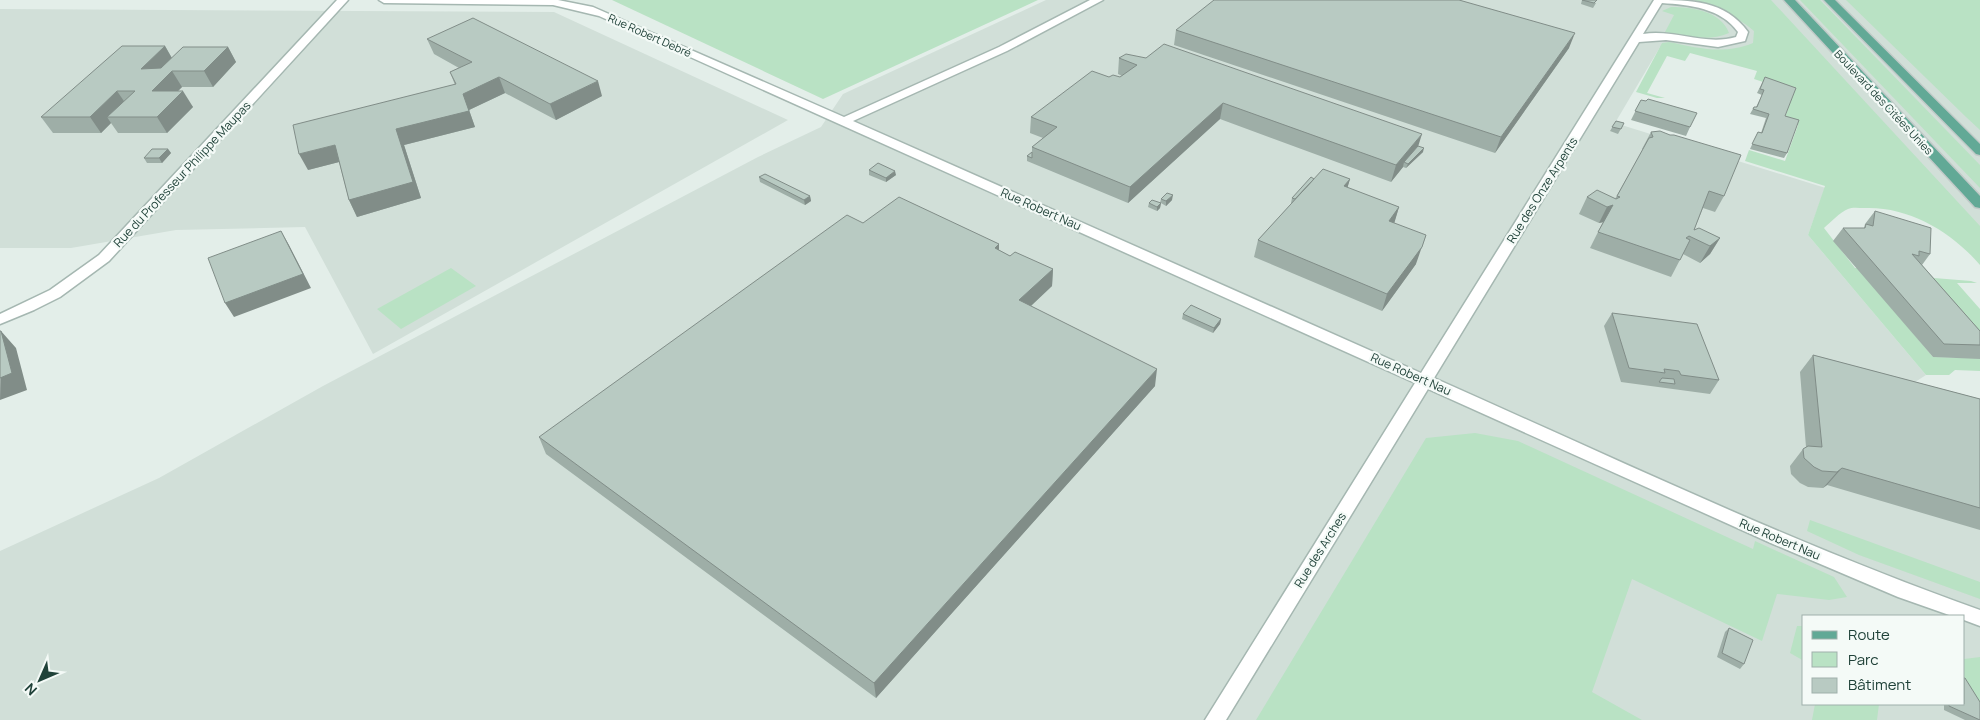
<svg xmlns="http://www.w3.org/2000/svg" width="1980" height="720" font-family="Manrope,sans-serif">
	<rect width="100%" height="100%" fill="#e3eee9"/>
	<path fill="#d1dfd8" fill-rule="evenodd" d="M1046 0H1980V241L1974 234 1825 188 1808 235 1926 375 1912 384 1980 403V720H0V551L159 478 323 386 758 157 821 127 843 94ZM1660 47 1822 69 1900 211 1615 123ZM1804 616H1964V704H1804Z
		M0 9 554 12 788 120 373 354 305 227 176 230 71 248H0Z"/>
	<path fill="#b9e2c4" d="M612 0H1038L823 99Z
		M1693 0H1771L1980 226V265C1952 232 1909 206 1864 208 1859 208 1852 207 1848 209 1840 212 1831 222 1824 228L1855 268H1858L1933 357 1980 358 1901 267 1934 278 1971 281 1977 283H1957L1980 309V371L1955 370 1949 375H1926L1808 235 1825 186 1745 161 1749 150 1785 161 1798 125 1784 120 1794 92 1754 79 1757 71 1690 53 1685 61 1667 56 1647 93 1665 98H1657L1636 92 1662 43 1669 42C1698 48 1724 55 1753 43L1754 31C1735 15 1717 7 1693 0Z
		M1800 0H1820L1980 165V188Z
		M1846 0H1980V130L1966 117Z
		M1671 7C1692 7 1721 11 1729 33 1708 42 1688 36 1665 32L1674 15 1662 11Z
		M451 268 476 286 401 329 377 309Z
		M1475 433 1518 441 1753 549 1755 541 1834 577 1847 597 1829 600 1777 594 1762 641 1632 579 1592 692 1642 720H1256L1426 438Z
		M1810 520 1980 582V599L1859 555 1807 531Z
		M1797 626H1804V661L1790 653Z
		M1980 657V715L1964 689V659Z
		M1815 704H1879L1877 720H1812Z"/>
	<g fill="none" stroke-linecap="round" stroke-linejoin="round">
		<g stroke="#a5b7b1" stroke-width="3">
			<path id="minor" d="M337 0H348L109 261 60 297 34 310 0 324V314L50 290 99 255Z
				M379 0H558L593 7 844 117 999 47 1090 0H1103L1007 51 853 121 1421 373 1654 0C1691 0 1725 0 1748 32L1745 41 1718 47 1666 40 1639 42 1434 378C1614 458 1794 544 1980 610V626L1964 620V616H1952L1898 597 1773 544 1428 389 1226 720H1205L1415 383 599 16 553 5 384 3ZM1662 3C1690 5 1721 8 1738 32L1736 37C1705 46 1675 29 1643 34Z"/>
		</g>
		<g stroke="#c1cac8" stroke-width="3">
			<path id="major" d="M1784 0H1795L1980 196V208L1975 207Z
				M1824 0H1835L1980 144V155L1976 154Z"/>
		</g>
		<use href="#minor" fill="#fff" fill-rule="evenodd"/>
		<use href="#major" fill="#62a996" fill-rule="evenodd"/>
	</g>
	<path fill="#9eaea7" d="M1582 0 1596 3 1593 8 1581 4Z
		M1176 30 1569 48 1495 153 1174 45Z
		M427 39 602 96 556 120 505 93 469 110 475 127 404 145 421 198 357 217 349 200 339 162 308 170 455 85 450 72 459 68 434 54Z
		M165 46 172 58 228 47 236 62 213 87H182L178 91 193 107 167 133H118L111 123 101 133H53L41 117Z
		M1119 58 1418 146 1423 152 1406 168 1403 167 1391 182 1220 119 1128 203 1027 161V156L1032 152V147L1043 138 1030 133 1031 117 1109 77H1120L1122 76 1118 74Z
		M1765 77 1785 116 1787 153 1784 158 1750 149 1758 132 1761 133 1766 118 1750 114 1754 107H1756L1762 95 1757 93Z
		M1641 100 1690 127 1686 136 1631 120Z
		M1616 121 1624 123 1618 134 1610 131Z
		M1651 132 1724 196 1715 212 1703 208 1694 230 1720 238 1710 254 1700 263 1683 254 1671 277 1590 248 1603 222 1599 223 1579 214 1587 197 1615 199 1643 149H1642Z
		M168 149 171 153 162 163H147L144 158Z
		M869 170 896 175 886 182 869 175Z
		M759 177 810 196 811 201 805 205 760 182Z
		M1314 179H1350L1347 188 1399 207 1394 223 1416 264 1382 311 1254 257 1258 240 1292 203H1291L1292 198Z
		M1161 199 1172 200 1166 206 1161 203 1160 208 1157 211 1148 207 1149 203H1160Z
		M1875 211 1930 254 1922 265 1980 331V359L1933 357 1833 241 1843 228H1864L1865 224Z
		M999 244V250L1010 256 1053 269 1052 286 1031 306 1155 386 876 698 546 454 539 437Z
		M1612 313 1719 380 1710 394 1621 382 1604 326Z
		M1183 314 1221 319 1220 324 1213 333 1182 319Z
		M1813 355 1980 399V530L1827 485 1823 488 1808 487 1800 483 1791 474 1790 466 1803 449 1806 447 1800 372Z
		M1729 628 1744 664 1740 669 1717 657 1725 632Z
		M1944 704H1964L1980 720H1965L1944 710Z"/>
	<path fill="#818d88" d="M1575 33 1569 48 1495 153 1501 137Z
		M165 46 174 62 151 84 141 69Z
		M228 47 236 62 213 87 204 71Z
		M172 71 182 87 162 107 152 91Z
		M499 77 505 93 469 110 475 127 404 145 421 198 357 217 349 200 396 129 463 94Z
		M598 81 602 96 556 120 550 104Z
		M117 91 128 107 107 117 111 123 101 133 90 117Z
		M183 91 193 107 167 133 157 117Z
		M1223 103 1220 119 1128 203 1130 187Z
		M1422 134 1417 150 1404 162 1403 167 1391 182 1396 165Z
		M335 145 343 161 308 170 299 154Z
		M1424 148 1423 152 1406 168 1408 164Z
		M168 149 171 153 162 163 159 158Z
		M895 171 896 175 886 182V178Z
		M1350 179 1345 196 1344 186Z
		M1173 195 1172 200 1166 206V201Z
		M810 196 811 201 805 205 804 200Z
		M1161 203 1160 208 1157 211V207Z
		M1613 205 1604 222 1599 223 1607 207Z
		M1399 207 1394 224 1389 221Z
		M281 231 289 245 311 288 234 317 225 303Z
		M1426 235 1416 264 1382 311 1387 294Z
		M1720 238 1710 254 1700 263 1710 246Z
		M999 244V261L995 248Z
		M1053 269 1052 286 1019 317V300Z
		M1221 319 1220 324 1213 333 1214 328Z
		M1 331 16 348 27 390 0 400Z
		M1157 369 1155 386 876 698 874 683Z
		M1842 468 1827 485 1823 488 1837 472Z"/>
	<path fill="#b8cac2" stroke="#818d88" d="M1214 0H1459L1575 33 1501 137 1176 30Z
		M1582 0H1597L1594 3Z
		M473 18 598 81 550 104 499 77 463 94 469 111 396 129 413 182 349 200 335 145 299 154 293 125 456 84 450 72 472 62 427 39Z
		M1164 44 1422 134 1396 165 1223 103 1130 187 1032 147 1057 127 1031 117 1092 71 1109 77 1113 75 1120 77 1137 65 1119 58 1126 54 1146 58Z
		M122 46H165L141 69 161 68 183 47H228L204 71H172L152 91H183L157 117H107L135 91H117L90 117H41Z
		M1765 77 1796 88 1785 116 1799 120 1787 153 1752 144 1758 132 1762 133 1769 114 1753 109 1754 107H1757L1764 90 1760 89Z
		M1648 99 1697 113 1690 127 1635 111 1641 100 1646 101Z
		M1616 121 1624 123 1621 129 1612 127Z
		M1660 131 1670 135H1674L1741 155 1724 196 1709 191 1694 230 1699 228 1720 238 1710 246 1689 236 1686 238 1690 240 1680 260 1598 232 1613 205 1607 207 1587 197 1597 190 1616 199 1620 197 1617 196 1649 138 1653 137 1651 132Z
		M1418 146 1424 148 1408 164 1404 162Z
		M152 149H168L159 158H144Z
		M1032 152V158L1027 156Z
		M878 163 895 171 886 178 869 170Z
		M1323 169 1350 179 1344 186 1399 207 1389 221 1426 235 1422 247 1387 294 1258 240Z
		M765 174 810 196 804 200 759 177Z
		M1311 177 1314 179 1295 199 1292 198Z
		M1167 193 1173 195 1166 201 1161 199Z
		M899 197 999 244 995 248 1010 256 1015 252 1053 269 1019 300 1157 369 874 683 539 437 847 215 863 223Z
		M1152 200 1161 203 1157 207 1149 203Z
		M1875 211 1931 228 1930 254 1919 251V256L1912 254 1980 331V345L1944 344 1843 228H1865L1866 224 1873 226Z
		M281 231 303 274 225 303 208 258Z
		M1191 305 1221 319 1214 328 1183 314Z
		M1612 313 1697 324 1719 380 1681 375 1679 371 1664 369 1665 373 1629 368Z
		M0 331H1L12 373 0 378Z
		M1813 355 1980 399V508L1842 468 1837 472 1822 471 1814 467 1804 458 1803 449 1808 446 1822 447Z
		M1662 378 1674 379 1675 384 1659 382Z
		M1729 628 1753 640 1744 664 1722 653Z
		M1964 678H1965L1980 702V720L1949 706V704H1964Z"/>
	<g text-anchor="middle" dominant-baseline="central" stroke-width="4.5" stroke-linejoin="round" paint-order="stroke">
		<g font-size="11" fill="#204239" stroke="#f4faf7">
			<text transform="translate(650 35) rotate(24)">Rue Robert Debré</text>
			<text transform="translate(1884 102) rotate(47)">Boulevard des Citées Unies</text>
		</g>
		<g font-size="12" fill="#204239" stroke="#f4faf7">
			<text transform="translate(182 174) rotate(-47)">Rue du Professeur Philippe Maupas</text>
			<text transform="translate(1542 190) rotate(-58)">Rue des Onze Arpents</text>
			<text transform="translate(1041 209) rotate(24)">Rue Robert Nau</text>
			<text transform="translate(1411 374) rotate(24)">Rue Robert Nau</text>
			<text transform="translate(1780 539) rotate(23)">Rue Robert Nau</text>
			<text transform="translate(1320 550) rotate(-58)">Rue des Arches</text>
		</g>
	</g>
	<rect x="1802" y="615" width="162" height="90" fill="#f4faf7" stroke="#9fb0ab"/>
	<rect x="1812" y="631" width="25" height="8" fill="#62a996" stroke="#9fb0ab"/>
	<text x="1848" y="640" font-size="15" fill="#204239">Route</text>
	<rect x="1812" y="652" width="25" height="15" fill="#b9e2c4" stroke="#9fb0ab"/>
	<text x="1848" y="665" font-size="15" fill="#204239">Parc</text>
	<rect x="1812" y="678" width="25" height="15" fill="#b8cac2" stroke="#9fb0ab"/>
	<text x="1848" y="690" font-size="15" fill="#204239">Bâtiment</text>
	<g transform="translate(40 680) rotate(225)" stroke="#f4faf7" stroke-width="4" paint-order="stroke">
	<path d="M0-4L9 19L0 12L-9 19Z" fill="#204239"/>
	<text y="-8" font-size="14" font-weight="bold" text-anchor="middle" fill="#204239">N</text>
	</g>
</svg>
